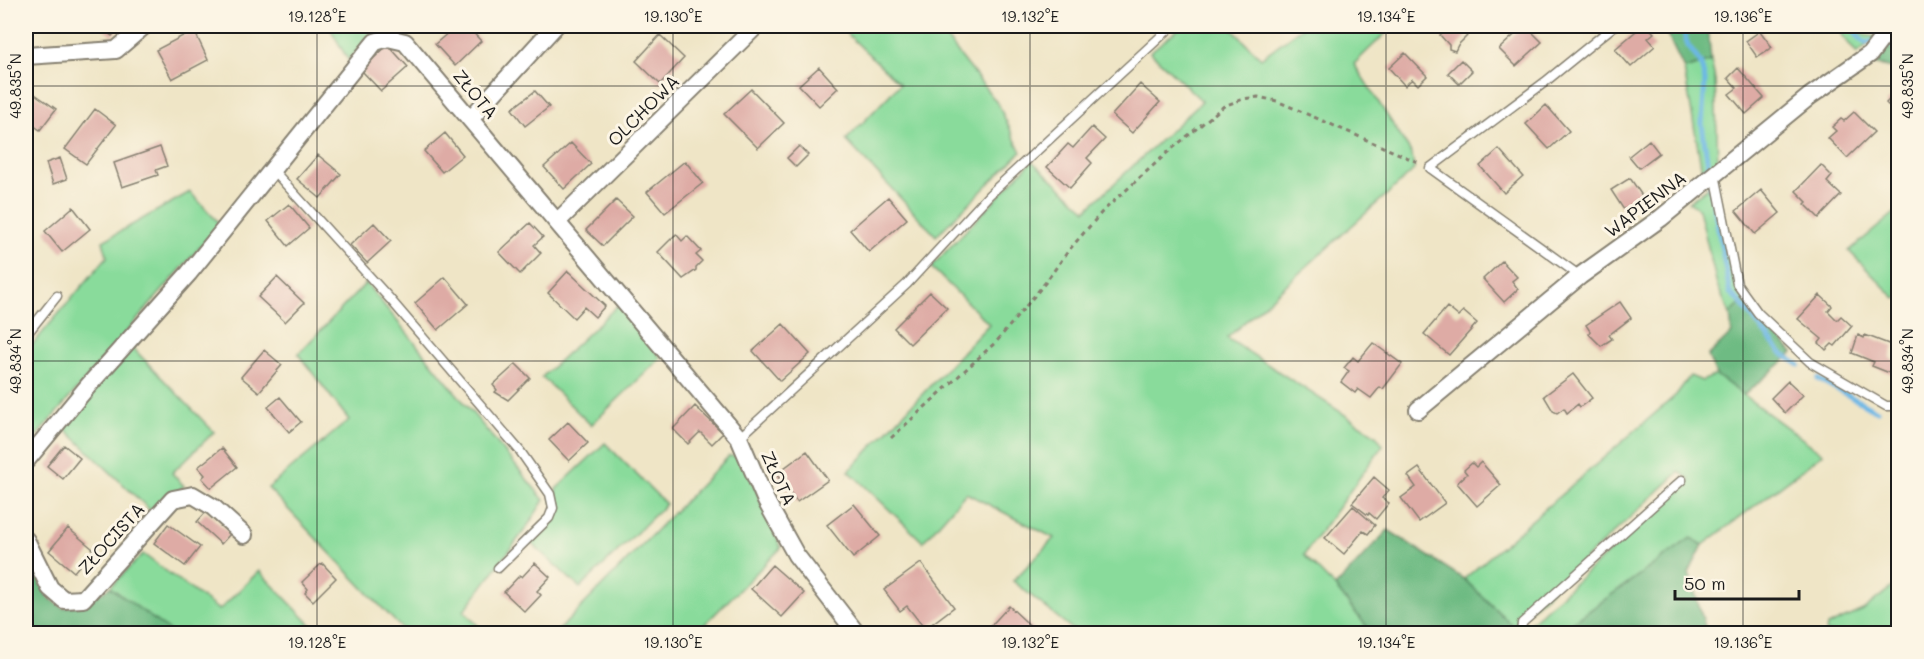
<svg xmlns="http://www.w3.org/2000/svg" width="1924" height="659" font-family="Mali,sans-serif">
	<rect width="100%" height="100%" fill="#fcf5e5"/>
	<filter id="ink" filterUnits="userSpaceOnUse"><feTurbulence type="fractalNoise" baseFrequency=".0167" numOctaves="2"/><feDisplacementMap in="SourceGraphic" scale="12" xChannelSelector="R" yChannelSelector="G"/><feConvolveMatrix kernelMatrix="1 2 1 2 8 2 1 2 1" color-interpolation-filters="sRGB"/></filter>
	<filter id="wash" filterUnits="userSpaceOnUse"><feTurbulence type="fractalNoise" baseFrequency=".008" numOctaves="4" result="noise"/><feDisplacementMap in="SourceGraphic" scale="24" xChannelSelector="R" yChannelSelector="G"/><feGaussianBlur stdDeviation="1.35" result="paint"/><feColorMatrix in="noise" values="0 0 0 0 0 0 0 0 0 0 0 0 0 0 0 0 0 1.4 0 .05"/><feComposite in="paint" operator="in"/></filter>
	<g filter="url(#wash)">
		<rect width="100%" height="100%" fill="#efe5c6"/>
		<path fill="#89db9b" stroke="#527c5c" stroke-width="1.5" d="M329 26H380L348 60Z
			M839 26H960L947 39 998 104 1021 152 936 236 846 140 900 84Z
			M1182 26H1229L1261 58 1304 26H1393L1354 64 1412 154 1414 170 1227 338 1376 435 1383 445 1304 555 1335 587 1372 633H1077L1013 581 1054 538 966 493 923 542 849 471 989 324 931 267 1032 161 1086 210 1202 101 1150 52Z
			M1835 26H1857L1864 35 1877 37 1857 54Z
			M1711 61 1715 79 1718 162 1703 177 1684 69Z
			M1713 183 1745 300 1730 314 1717 285 1699 209 1689 202Z
			M190 192 220 224 26 448V352L107 257 103 241Z
			M1898 210V298L1896 299 1849 251Z
			M366 283 544 500 527 527 464 611 485 633 407 634 268 488 349 420 298 354Z
			M618 305 661 358 591 425 542 377Z
			M131 346 214 432 172 473 184 486 152 512 64 428Z
			M1716 375 1823 454 1703 545 1691 538 1568 626V633H1526L1527 626 1690 479 1679 472 1513 626 1464 579 1676 395 1690 376 1702 381Z
			M605 443 666 504 580 588 531 543 558 510 556 489Z
			M729 456H742L781 548 696 633 555 634Z
			M143 554 219 610 259 571 319 633H172L110 587Z
			M1898 582V633H1826L1827 626 1863 610Z"/>
		<path fill="#6ebb83" stroke="#456c50" stroke-width="1.5" d="M1663 26H1708L1711 61 1684 69Z
			M1892 38H1898V69L1869 63Z
			M1745 300 1793 353 1744 395 1716 375 1708 356 1732 333 1730 314Z
			M1388 530 1464 579 1513 626 1516 633H1372L1335 587Z
			M1691 538 1703 545 1689 573 1707 633H1568V626Z
			M26 553 48 597 63 608 84 604 110 587 172 633H26Z"/>
		<g fill="none" stroke-linecap="round" stroke-linejoin="round">
			<path stroke="#6cb7e5" stroke-width="5" d="M1682 26 1688 46 1700 62 1705 80 1702 124 1708 166 1706 170
				M1851 26 1861 40 1866 43 1875 41
				M1886 45 1898 44
				M1710 185 1730 293 1739 301 1780 352 1799 365
				M1818 379 1877 411"/>
		</g>
		<g id="blocks">
			<path fill="#deaba5" d="M99 26H121L112 36Z
				M456 26H467L481 41 455 66 435 44Z
				M1451 26H1457L1467 36 1458 45 1455 51 1449 49V45L1440 35Z
				M1524 26H1526L1542 42 1516 66 1499 49Z
				M1642 26H1647L1654 33 1648 38 1655 46 1631 67 1615 49Z
				M194 30 208 60 172 79 156 50Z
				M1760 31 1772 47 1757 57 1746 41Z
				M660 35 684 58 660 84 636 61Z
				M388 45 408 67 381 91 361 70Z
				M1405 53 1427 76 1418 85 1412 79 1405 86 1389 68Z
				M1461 60 1472 71 1459 84 1448 73Z
				M819 67 838 88 819 106 799 85Z
				M1738 68 1764 98 1746 114 1729 94 1737 88 1728 78Z
				M1140 84 1160 102 1132 133 1112 115Z
				M751 89 784 123 758 148 724 114Z
				M535 91 549 107 525 126 512 109Z
				M1898 91V115L1886 103Z
				M32 92 56 109 40 130 26 120V101Z
				M1546 105 1569 131 1549 149 1526 124Z
				M95 109 116 125 86 164 65 149Z
				M1854 112 1874 132 1847 158 1828 138 1836 131 1832 127 1841 119 1844 121Z
				M1092 127 1105 139 1087 158 1092 163 1070 188 1047 167 1068 144 1073 148Z
				M445 133 463 155 442 172 424 151Z
				M1649 140 1659 153 1639 168 1629 156Z
				M571 143 591 164 564 189 544 167Z
				M799 146 808 155 796 167 787 158Z
				M160 147 167 166 156 170 158 175 122 187 114 163Z
				M1499 149 1523 176 1504 193 1480 166Z
				M318 155 341 174 320 198 297 179Z
				M60 158 67 179 53 184 46 163Z
				M685 161 703 183 665 213 647 192Z
				M1821 165 1832 176 1827 182 1841 195 1819 218 1805 204 1807 202 1796 191Z
				M1630 178 1643 197 1624 210 1611 190Z
				M1761 190 1780 213 1755 234 1736 211Z
				M888 197 907 219 869 252 850 230Z
				M616 200 633 216 603 246 586 230Z
				M289 204 309 228 288 246 268 221Z
				M73 207 90 229 62 252 45 231Z
				M374 223 391 241 367 263 350 245Z
				M530 223 543 237 534 245 541 253 520 274 499 252Z
				M676 234 682 241 687 236 701 251 696 255 702 261 696 267V270L683 279 658 252Z
				M1502 261 1517 277 1512 281 1518 289 1504 302 1483 279Z
				M568 271 605 306 595 317 584 307 574 318 548 293Z
				M277 277 304 303 285 322 258 297Z
				M445 277 468 304 438 330 415 303Z
				M930 292 947 308 910 344 894 328Z
				M1820 295 1832 306 1828 311 1837 320 1841 316 1852 326 1835 346 1832 344 1826 350 1819 343 1822 339 1798 319Z
				M1620 302 1631 318 1609 335 1612 339 1601 346 1589 334 1590 331 1586 325Z
				M1447 307 1458 316 1463 311 1477 323 1449 355 1424 334Z
				M783 324 810 354 780 381 753 351Z
				M1858 335 1864 338 1865 335 1894 346 1890 358 1897 361 1892 374 1872 366 1874 362 1852 353Z
				M1373 343 1402 364 1383 389 1380 387 1371 398 1358 389 1355 393 1341 382 1349 371 1344 368 1353 357 1358 361Z
				M264 350 282 365 259 392 241 377Z
				M516 364 530 378 508 400 495 392 497 390 493 385Z
				M1573 374 1592 398 1580 407 1578 404 1567 413 1564 408 1557 413 1553 411 1544 396Z
				M1788 381 1803 395 1785 413 1771 398Z
				M280 397 301 422 289 432 268 407Z
				M695 406 723 433 712 444 700 432 688 444 673 429Z
				M568 422 588 443 569 461 549 440Z
				M64 445 80 458 63 479 47 466Z
				M222 448 237 467 211 488 202 478 205 475 198 467Z
				M807 451 828 480 797 502 776 474Z
				M1481 462 1501 485 1477 506 1457 483 1467 474 1464 470 1472 463 1476 467Z
				M1419 468 1445 503 1419 522 1401 498 1416 487 1408 476Z
				M1374 477 1389 490 1382 498 1389 503 1376 519 1369 513 1368 515 1352 503Z
				M854 504 880 536 853 558 827 525Z
				M1353 506 1375 525 1368 534 1363 531 1344 554 1325 538Z
				M206 512 230 534 221 544 197 522Z
				M168 524 200 547 185 566 154 543Z
				M68 528 93 549 74 572 49 551Z
				M322 563 336 578 313 601 305 593 308 589 302 582Z
				M535 563 550 577 537 591 541 595 525 612 504 592 520 575 522 577Z
				M921 563 954 607 925 629 907 606 900 611 884 590Z
				M772 565 804 593 782 617 751 589Z
				M1009 606 1039 634H991L987 630Z"/>
		</g>
	</g>
	<g filter="url(#ink)">
		<use href="#blocks" fill-opacity="0" stroke="#868071" stroke-width="1.5"/>
		<g fill="none" stroke-linecap="round" stroke-linejoin="round">
			<g stroke="#868071" stroke-width="11">
				<path id="service" d="M272 169 390 299 520 451 550 494 553 508 549 518 498 568
					M1715 174 1737 284 1758 313 1810 362 1886 406H1898
					M1580 276 1430 168 1545 82 1614 26
					M26 335 57 296
					M739 438 907 284 989 195 1172 26
					M1521 634 1522 623 1682 480"/>
			</g>
			<g stroke="#868071" stroke-width="20">
				<path id="minor" d="M26 56 116 50 144 26
					M471 118 555 26
					M557 222 756 26
					M1418 410 1580 276 1661 218 1810 96 1870 54 1891 26
					M26 461 88 386 189 273 375 42 388 38 405 42 739 438 766 501 796 555 857 634
					M26 540 50 588 64 600 83 599 173 499 193 495 213 507 244 535"/>
			</g>
			<path stroke="#868071" stroke-width="3" stroke-dasharray="4.5 4.5" stroke-linecap="butt" d="M891 438 997 341 1045 283 1069 250 1102 212 1168 152 1224 106 1243 99 1258 97 1277 101 1420 163"/>
			<use href="#service" stroke="#fff" stroke-width="8"/>
			<use href="#minor" stroke="#fff" stroke-width="16"/>
		</g>
	</g>
	<path fill="none" stroke="#1c1c1c" stroke-width="1.5" stroke-opacity="0.45" d="M317 26V634M673 26V634M1030 26V634M1386 26V634M1743 26V634M26 86H1898M26 361H1898"/>
	<g text-anchor="middle" dominant-baseline="central" stroke-width="6" stroke-linejoin="round" paint-order="stroke">
		<g font-size="18" fill="#1c1c1c" stroke="#fcf5e5">
			<text transform="translate(476 94) rotate(50)">ZŁOTA</text>
			<text transform="translate(643 110) rotate(-45)">OLCHOWA</text>
			<text transform="translate(1645 204) rotate(-37)">WAPIENNA</text>
			<text transform="translate(779 478) rotate(65)">ZŁOTA</text>
			<text transform="translate(111 538) rotate(-48)">ZŁOCISTA</text>
		</g>
	</g>
	<rect width="1924" height="659" fill="none" stroke="#fcf5e5" stroke-width="66"/>
	<path d="M1675 590v9h124v-9" fill="none" stroke="#1c1c1c" stroke-width="3"/>
	<text x="1684" y="590" font-size="18" fill="#1c1c1c" stroke="#fcf5e5" stroke-width="4.5" paint-order="stroke">50 m</text>
	<rect x="33" y="33" width="1858" height="593" fill="none" stroke="#1c1c1c" stroke-width="2"/>
	<g font-size="15" text-anchor="middle" fill="#1c1c1c">
		<text x="317" y="22">19.128°E</text>
		<text x="673" y="22">19.130°E</text>
		<text x="1030" y="22">19.132°E</text>
		<text x="1386" y="22">19.134°E</text>
		<text x="1743" y="22">19.136°E</text>
		<text transform="translate(16 86) rotate(-90)" y="5">49.835°N</text>
		<text transform="translate(1908 86) rotate(-90)" y="5">49.835°N</text>
		<text transform="translate(16 361) rotate(-90)" y="5">49.834°N</text>
		<text transform="translate(1908 361) rotate(-90)" y="5">49.834°N</text>
		<text x="317" y="648">19.128°E</text>
		<text x="673" y="648">19.130°E</text>
		<text x="1030" y="648">19.132°E</text>
		<text x="1386" y="648">19.134°E</text>
		<text x="1743" y="648">19.136°E</text>
	</g>
</svg>
